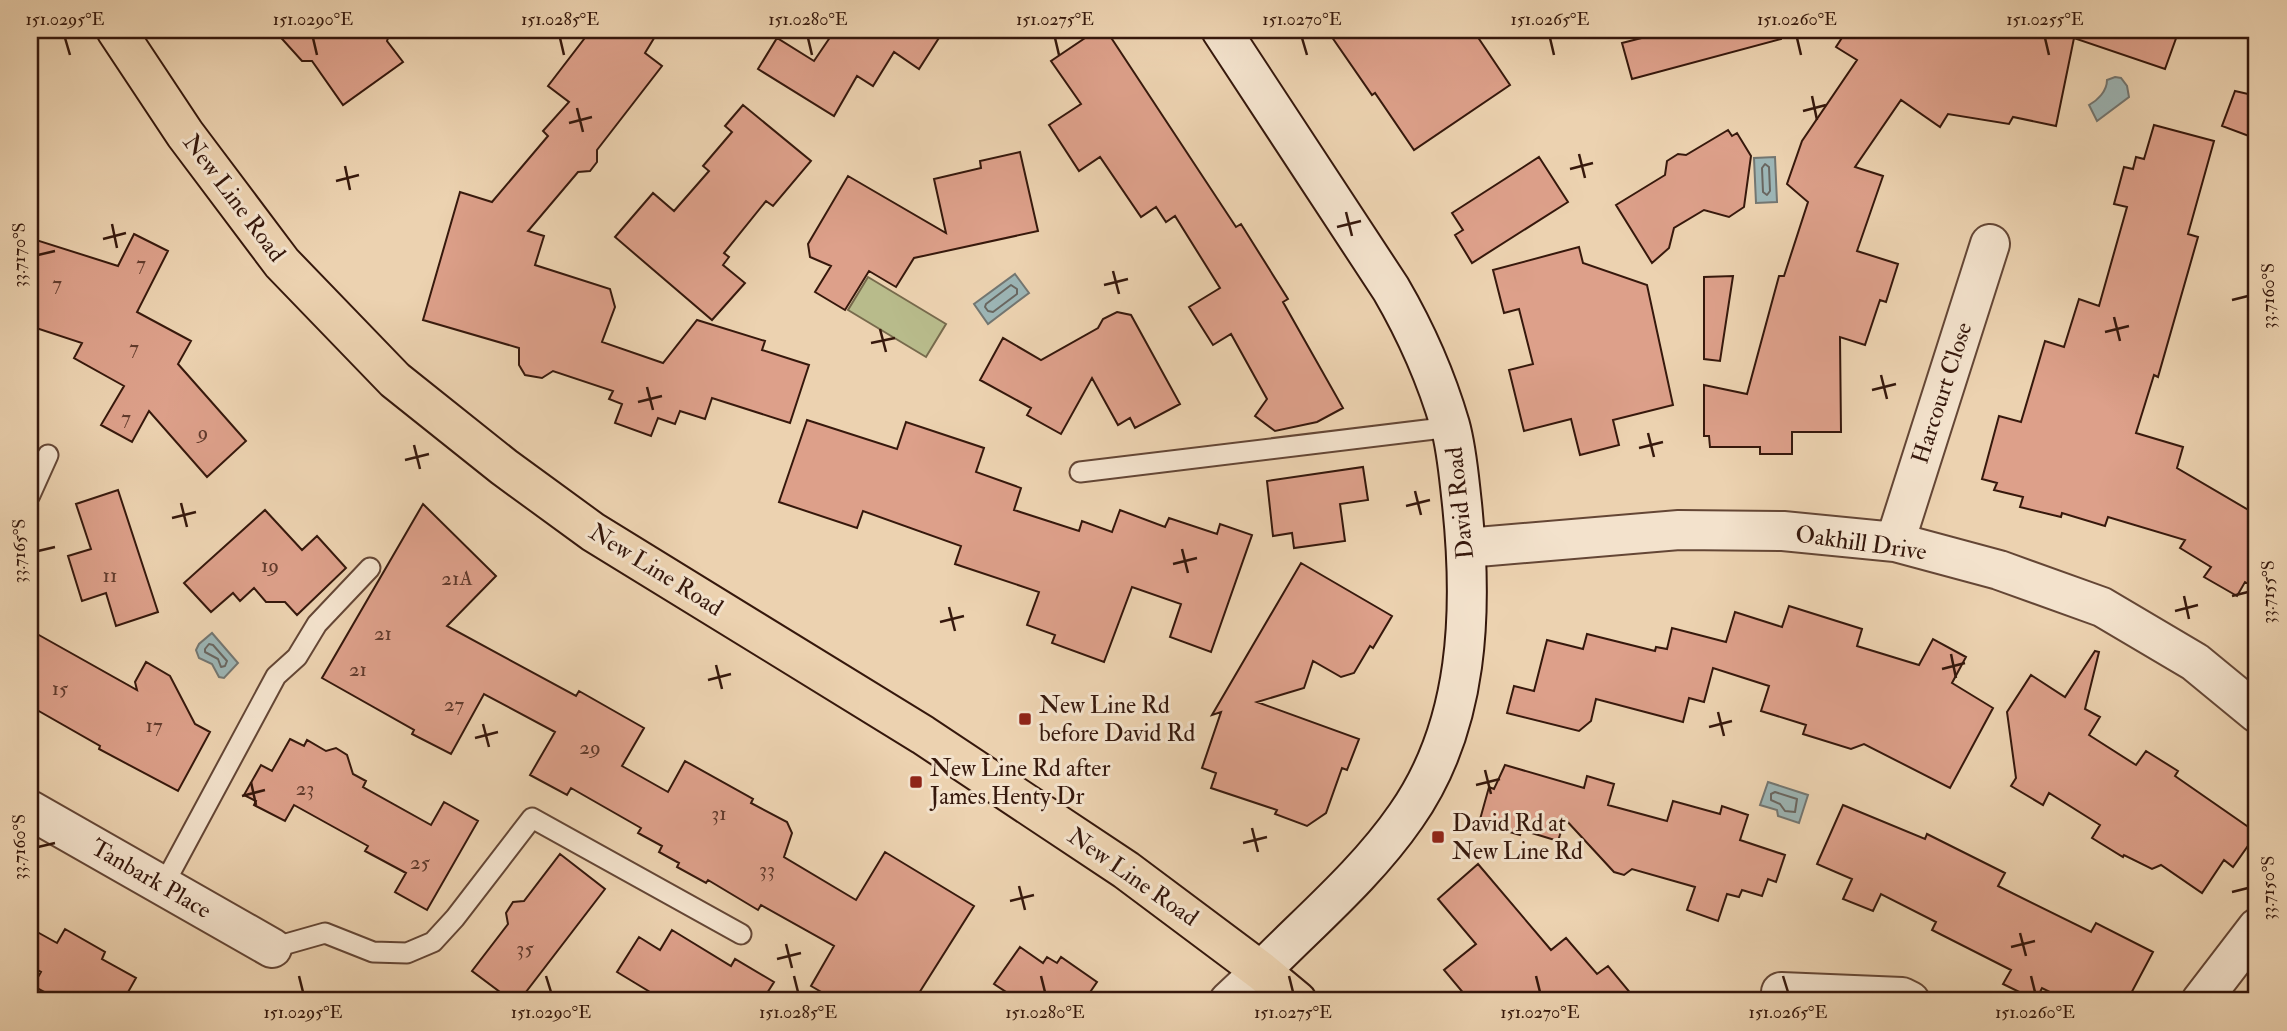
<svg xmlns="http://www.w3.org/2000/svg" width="2287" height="1031" font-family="'IM FELL Double Pica',serif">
	<rect width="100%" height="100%" fill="#ecd2b0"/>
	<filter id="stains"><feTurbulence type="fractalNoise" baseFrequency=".00286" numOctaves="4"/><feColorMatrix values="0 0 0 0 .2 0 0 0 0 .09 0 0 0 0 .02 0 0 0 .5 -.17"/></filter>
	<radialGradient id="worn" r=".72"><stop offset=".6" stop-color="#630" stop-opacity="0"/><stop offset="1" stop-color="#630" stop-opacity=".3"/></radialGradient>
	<path fill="#b8bb8b" stroke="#776a4c" stroke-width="2" d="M868 277 946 324 926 357 848 310Z"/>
	<path fill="#9cb5b5" stroke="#737671" stroke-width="2" d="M2115 77 2121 78 2127 86 2129 97 2097 121 2089 105C2098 100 2107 91 2107 80Z
		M1775 157 1777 202 1756 203 1754 158Z
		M1015 274 1029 293 988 324 974 304Z
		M212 633 238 663 224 678 219 677 212 664 199 658 196 650 199 644Z
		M1768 782 1808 795 1799 823 1778 816 1777 810 1760 805Z"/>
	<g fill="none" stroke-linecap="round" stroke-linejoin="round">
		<path stroke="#696660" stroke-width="2" d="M1765 164 1769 167 1770 191 1767 195 1763 192 1762 168Z
			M1011 285 1017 289V294L993 312 988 311 985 307 986 304Z
			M209 644 213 645 227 661 225 666 221 667 218 659 205 652V649Z
			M1775 792 1797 799 1795 812 1785 811 1780 804 1771 800V794Z"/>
	</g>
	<path fill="#dda08a" stroke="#36180c" stroke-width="2" d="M274 30H391L387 41 403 62 343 105 312 61H302Z
		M591 30H659L645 53 662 66 597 150V162L590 171 578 172 528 231 544 236 535 265 610 289 615 307 602 342 663 363 697 320 765 341 762 350 809 365 790 423 712 398 705 419 680 411 675 424 658 418 651 436 615 423 622 404 609 399 613 391 553 371 542 378 525 375 519 365V348L423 320 460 192 492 202 548 136 543 131 569 102 548 86Z
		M835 30H944L919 69 894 52 873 86 857 76 834 116 758 69 777 38 814 61Z
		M1097 30H1106L1236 227 1241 224 1288 299 1283 302 1343 408 1317 422 1275 431 1255 416 1267 399 1231 334 1213 345 1189 307 1220 288 1175 216 1166 222 1156 207 1141 217 1100 157 1079 171 1049 125 1081 104 1051 61Z
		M1327 30H1473L1510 85 1414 150 1375 93 1372 95Z
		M1673 30H1780L1781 39 1632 79 1622 43Z
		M1847 30H2179L2165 69 2074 38 2056 126 2013 117 2009 124 1948 114 1940 127 1901 100 1855 167 1883 176 1857 251 1898 264 1886 302 1880 300 1865 345 1840 337 1841 432H1792V454H1760V447H1710L1709 436H1704V385L1747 394 1779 276H1784L1808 202 1787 184 1802 141 1857 60 1836 47Z
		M2235 91 2257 96V139L2222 126Z
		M743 105 811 161 773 206 766 201 724 253 729 257 723 265 745 283 712 320 615 237 653 193 674 211 709 171 703 166 732 132 725 126Z
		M2154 125 2214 141 2188 234 2198 237 2158 377 2154 375 2136 433 2183 447 2177 468 2257 515V589L2245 582 2237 596 2204 577 2211 567 2180 548 2185 540 2108 517 2105 526 2062 513 2061 517 2020 507 2023 497 1994 490 1997 483 1982 479 1999 416 2021 422 2045 341 2064 347 2079 299 2099 306 2127 207 2114 204 2124 167 2133 169 2136 157 2144 159Z
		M1728 130 1732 136 1737 133 1751 156 1744 207 1729 217 1704 210 1674 228 1669 248 1652 263 1616 205 1665 175 1667 161 1678 154 1686 155Z
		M1020 152 1038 231 914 258 896 287 869 271 845 310 815 292 831 266 810 257 808 244 848 176 946 233 934 179 981 168 980 161Z
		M1539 157 1568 202 1472 263 1455 235 1463 230 1452 213Z
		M134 234 168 251 137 312 191 341 178 364 246 441 207 477 149 411 132 442 101 425 124 386 74 358 82 343 30 326V238L118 266Z
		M1579 247 1583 263 1647 285 1673 405 1613 420 1619 445 1580 455 1571 419 1524 431 1509 370 1533 364 1519 309 1504 313 1493 270Z
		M1733 276 1720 361 1704 359V277Z
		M1117 312 1131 315 1180 404 1135 428 1130 418 1118 425 1092 378 1061 434 1027 415 1031 408 980 380 1003 338 1041 360 1098 328 1103 319Z
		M807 420 897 449 906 422 984 448 976 472 1021 488 1014 510 1079 531 1082 521 1112 532 1120 510 1165 527 1169 518 1217 534 1220 524 1252 535 1211 652 1170 637 1181 604 1132 587 1104 662 1052 643 1055 635 1027 625 1039 592 955 564 961 546 863 511 857 528 779 502Z
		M1363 467 1368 500 1340 504 1345 541 1294 548 1292 533 1273 536 1267 481Z
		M118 490 158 612 116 626 106 593 82 601 68 556 91 549 76 504Z
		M423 504 496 576 447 626 576 696 579 691 644 728 622 766 668 792 685 761 753 799 751 803 787 822 792 833 784 857 856 900 885 852 974 906 914 1001H837L811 986 834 946 761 905 758 910 708 880 706 883 677 867 679 863 659 852 662 846 638 833 641 828 571 788 567 795 530 775 555 732 484 694 451 754 412 734 414 730 322 678Z
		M265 510 302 550 317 536 346 568 297 615 285 602H266L254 588 240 601 233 593 211 612 184 583Z
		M1301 563 1392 616 1373 648 1370 646 1354 673 1341 677 1313 661 1304 688 1257 702 1359 739 1347 770 1342 768 1326 813 1307 826 1275 814 1277 810 1211 788 1216 773 1202 768 1221 712 1212 715Z
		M1789 606 1862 629 1857 646 1919 665 1933 639 1966 657 1952 683 1993 708 1950 788 1864 744 1851 749 1803 734 1806 725 1761 711 1769 686 1713 668 1704 702 1689 698 1683 722 1596 699 1591 721 1579 731 1507 713 1514 686 1534 691 1547 640 1583 649 1587 634 1655 651 1656 647 1667 649 1672 628 1726 642 1735 612 1782 627Z
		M30 630 137 690 135 682 146 662 170 676 195 724 210 732 178 791 99 749 100 746 30 706Z
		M2095 651 2099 652 2085 709 2100 717 2089 735 2136 765 2146 751 2178 771 2175 776 2257 833 2233 867 2224 860 2202 893 2161 865 2152 869 2124 855 2123 857 2092 838 2100 825 2049 793 2043 805 2011 786 2016 778 2007 712 2031 675 2065 697Z
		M290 739 304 746 307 740 326 751 336 748 347 755 353 774 366 781 363 787 431 825 444 802 478 821 427 910 395 892 406 873 365 851 368 846 294 805 285 821 254 805 256 801 244 795 261 765 272 771Z
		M1505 765 1584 788 1587 776 1614 784 1608 805 1667 821 1673 801 1720 814 1722 806 1748 815 1740 840 1785 855 1776 882 1768 879 1762 896 1742 890 1739 897 1727 894 1718 921 1687 910 1695 887 1632 869 1624 875 1614 872 1565 819 1558 841 1522 830 1520 835 1479 823 1489 787 1494 789Z
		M1843 805 1925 839 1927 834 2005 873 1998 886 2091 932 2096 923 2153 952 2127 1001H2068L2042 988 2036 1000 2003 984 2011 970 1932 930 1936 922 1881 894 1873 911 1843 899 1852 879 1817 864Z
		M560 854 605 889 519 1001H512L472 971 508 924 506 913 513 902 524 901Z
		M1478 864 1551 950 1566 938 1597 974 1608 966 1637 1001H1470L1444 970 1476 944 1438 899Z
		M30 928 57 943 65 929 105 952 102 959 136 978 123 1001H61L33 986 41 972 30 966Z
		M672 930 731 966 735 959 774 982 762 1001H665L617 972 639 937 660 950Z
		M1020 947 1043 963 1047 957 1057 963 1061 957 1097 982 1084 1001H1020L994 984Z"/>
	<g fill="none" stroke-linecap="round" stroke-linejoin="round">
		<g stroke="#644635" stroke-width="23">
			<path id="lane" d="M1080 472 1451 427
				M30 495 48 455
				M163 886 276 676 297 657 317 624 370 568
				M272 948 325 933 373 952 407 953 433 942 455 918 532 818 741 934"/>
		</g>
		<g stroke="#644635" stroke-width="42">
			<path id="street" d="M1895 542 1990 244
				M1466 548 1679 530 1783 531 1895 542 1999 570 2102 607 2195 662 2257 713
				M30 810 272 948
				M1781 992 1902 997 1910 1001
				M1229 1001 1261 971
				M2201 1001 2257 928"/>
		</g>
		<g stroke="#36180c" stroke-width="42">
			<path id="secondary" d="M1221 30 1391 289C1416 332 1436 377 1450 425 1457 450 1459 478 1462 504 1473 610 1470 725 1406 816 1366 874 1310 921 1261 971"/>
		</g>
		<g stroke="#36180c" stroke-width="42">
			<path id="primary" d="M116 30 185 134 282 263 395 380 504 467 593 532 923 735 1126 870 1261 971 1297 1001"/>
		</g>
		<use href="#lane" stroke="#f3e2cc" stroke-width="19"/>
		<use href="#street" stroke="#f3e2cc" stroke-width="38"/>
		<use href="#secondary" stroke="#f3e2cc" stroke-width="38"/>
		<use href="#primary" stroke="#ecd2b0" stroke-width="38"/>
	</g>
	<path fill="none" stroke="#36180c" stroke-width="2.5" d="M65 38 70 55M313 38 317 55M560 38 564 55M808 38 812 55M1055 38 1059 55M1302 38 1307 55M1550 38 1554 55M1797 38 1801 55M2045 38 2049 55M1812 96 1817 120M577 108 583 132M1803 111 1826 105M569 123 592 117M1579 154 1585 178M345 166 350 190M1570 169 1593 163M336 181 359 175M1346 212 1352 236M112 224 117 248M1337 227 1361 221M103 239 126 233M38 255 55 251M1113 271 1119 294M1104 285 1128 279M2232 300 2248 296M2114 317 2120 341M880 329 886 352M2105 332 2129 326M871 343 895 338M1881 375 1887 399M647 387 653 410M1872 390 1896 384M638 402 662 396M1648 433 1654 457M414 445 420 469M1639 448 1663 442M405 460 429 454M1415 491 1421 515M181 503 187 527M1406 506 1430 500M172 518 196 512M1182 549 1188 573M38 551 55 547M1173 564 1197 558M2184 596 2189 619M2232 596 2248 592M949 607 955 631M2175 611 2198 605M940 622 964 616M1951 654 1956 678M716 665 722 689M1942 669 1965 663M708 680 731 674M1718 712 1724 736M483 724 489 747M1709 727 1732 721M475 738 498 732M1485 770 1491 794M251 782 256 805M1476 785 1500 779M242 796 265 790M1252 828 1258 852M1243 843 1267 837M38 847 55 843M1019 886 1025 910M2232 892 2248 888M1010 901 1034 895M2020 933 2026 956M786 944 792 968M2011 947 2035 941M777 959 801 953M299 976 303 992M546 976 551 992M794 976 798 992M1041 976 1045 992M1289 976 1293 992M1536 976 1540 992M1783 976 1788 992M2031 976 2035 992"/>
	<g fill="#8f2418" stroke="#f3e2cc" stroke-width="2.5">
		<rect x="1018" y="712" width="14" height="14" rx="3.5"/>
		<rect x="909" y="775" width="14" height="14" rx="3.5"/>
		<rect x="1431" y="830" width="14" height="14" rx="3.5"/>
	</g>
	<g text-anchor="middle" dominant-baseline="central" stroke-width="6" stroke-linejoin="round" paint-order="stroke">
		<g font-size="21" fill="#603a2c">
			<text x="141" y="263">7</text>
			<text x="57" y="283">7</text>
			<text x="134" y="347">7</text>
			<text x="126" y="417">7</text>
			<text x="203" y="432">9</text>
			<text x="270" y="565">19</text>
			<text x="110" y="575">11</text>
			<text x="457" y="578">21A</text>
			<text x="383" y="633">21</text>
			<text x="358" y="669">21</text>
			<text x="60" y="688">15</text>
			<text x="454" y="704">27</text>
			<text x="154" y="725">17</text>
			<text x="590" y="747">29</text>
			<text x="305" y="788">23</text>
			<text x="719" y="813">31</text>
			<text x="420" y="862">25</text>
			<text x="767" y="869">33</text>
			<text x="525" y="948">35</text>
		</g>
		<g font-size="24" fill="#36180c" stroke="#f3e2cc">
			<text transform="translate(234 198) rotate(53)">New Line Road</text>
			<text transform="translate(1942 393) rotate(-72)">Harcourt Close</text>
			<text transform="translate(1460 503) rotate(-96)">David Road</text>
			<text transform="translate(1861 543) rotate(8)">Oakhill Drive</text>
			<text transform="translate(656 570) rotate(32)">New Line Road</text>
			<text transform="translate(1133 877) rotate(35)">New Line Road</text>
			<text transform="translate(151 879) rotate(30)">Tanbark Place</text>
		</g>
		<g font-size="24" fill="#36180c" stroke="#f3e2cc" text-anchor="start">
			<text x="1039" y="705">New Line Rd<tspan x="1039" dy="28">before David Rd</tspan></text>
			<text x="930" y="768">New Line Rd after<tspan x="930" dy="28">James Henty Dr</tspan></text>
			<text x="1452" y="823">David Rd at<tspan x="1452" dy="28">New Line Rd</tspan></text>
		</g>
	</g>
	<rect width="2287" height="1031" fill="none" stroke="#ecd2b0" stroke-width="77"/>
	<rect x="38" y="38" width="2210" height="954" fill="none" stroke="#36180c" stroke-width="2.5"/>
	<g font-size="18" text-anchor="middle" fill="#36180c">
		<text x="65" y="25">151.0295°E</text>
		<text x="313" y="25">151.0290°E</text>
		<text x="560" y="25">151.0285°E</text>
		<text x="808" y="25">151.0280°E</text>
		<text x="1055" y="25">151.0275°E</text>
		<text x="1302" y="25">151.0270°E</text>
		<text x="1550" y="25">151.0265°E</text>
		<text x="1797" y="25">151.0260°E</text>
		<text x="2045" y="25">151.0255°E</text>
		<text transform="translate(19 255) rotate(-90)" y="6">33.7170°S</text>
		<text transform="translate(2268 296) rotate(-90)" y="6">33.7160°S</text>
		<text transform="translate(19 551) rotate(-90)" y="6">33.7165°S</text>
		<text transform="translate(2268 592) rotate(-90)" y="6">33.7155°S</text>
		<text transform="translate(19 847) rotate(-90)" y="6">33.7160°S</text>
		<text transform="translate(2268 888) rotate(-90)" y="6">33.7150°S</text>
		<text x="303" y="1018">151.0295°E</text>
		<text x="551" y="1018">151.0290°E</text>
		<text x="798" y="1018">151.0285°E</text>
		<text x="1045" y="1018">151.0280°E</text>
		<text x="1293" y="1018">151.0275°E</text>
		<text x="1540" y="1018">151.0270°E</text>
		<text x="1788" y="1018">151.0265°E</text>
		<text x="2035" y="1018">151.0260°E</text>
	</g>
	<rect width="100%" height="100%" filter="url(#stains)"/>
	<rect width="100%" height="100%" fill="url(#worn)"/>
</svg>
